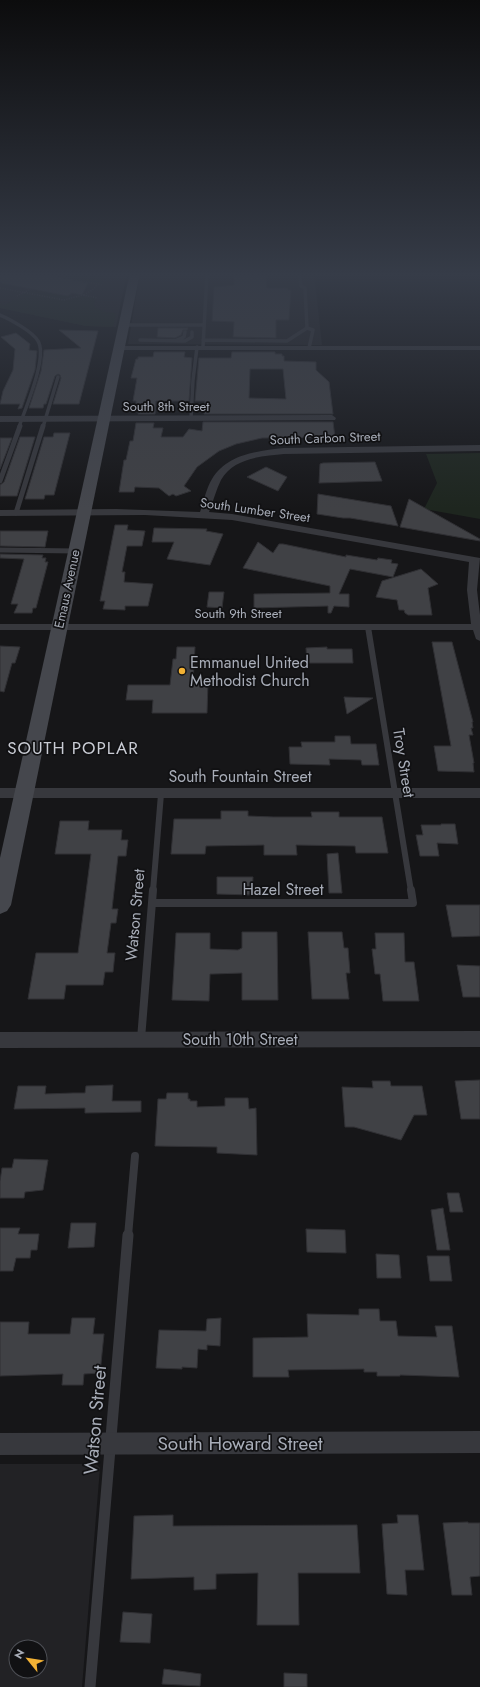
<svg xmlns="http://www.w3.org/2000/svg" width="480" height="1687" font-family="Jost,sans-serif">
	<rect width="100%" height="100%" fill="#161618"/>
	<path fill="#222225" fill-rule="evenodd" d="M0 273H127L116 327 86 326 0 308Z
		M140 273H314L322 345 128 344Z
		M0 1464H96L100 1468 82 1687H0ZM16 1647H40V1671H16Z"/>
	<path fill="#1e261f" d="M59 273H104L102 283 99 284 59 276 57 274Z
		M32 289 68 296 74 295C66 303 36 296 26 292Z
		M25 293 63 300 84 296 96 298 94 305 96 308 105 312 116 313 113 327 86 326 0 308V304L5 305 14 299 17 300 20 297H17Z
		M480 453V519L424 509 437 483 426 454Z"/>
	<path fill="#404145" stroke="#303034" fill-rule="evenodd" d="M0 273H38L88 283 82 295 72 293 68 296 0 283Z
		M234 273H266L267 288H288V290H291L289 320H276V338L233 337 234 322 212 321 214 287 234 285Z
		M158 328H188L187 330H183L181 335 175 338 157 337Z
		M59 330 98 331 79 404H53L61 378 60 375 58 374 55 376 46 404H44L43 408H29L41 371 44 350 81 348Z
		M16 333 30 344 29 350 37 351 35 370 22 408 18 409 20 404H0L3 391 13 370 15 349 1 337Z
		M154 352H185L184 357 192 358 189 401H156L155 414H138L139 410H136V401H133L137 378H131L136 359H138V357H153Z
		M232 352H275V354H282V356H284V361L316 362V370L329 382 333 414H204L205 401H195L199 358H231ZM250 369H283L286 399 249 398Z
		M203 422H333L335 437 262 438 236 444 219 451 197 467 184 486 191 491 176 496 173 494 169 496 159 488 135 487 134 492H119L124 460H126L130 441H133L136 423H154L153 428H163L161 437H183L189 429 202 431Z
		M54 433H70L54 495H45L44 499H25L44 437H53Z
		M20 437H35L17 496H0V485L4 482Z
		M0 438H12L0 469Z
		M375 462 382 481 319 483 320 464 323 463Z
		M266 467 287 477 278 491 247 477Z
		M318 494 391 506 398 526 350 518H343L317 514Z
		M409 499 480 539V541L400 527Z
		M115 525H128L127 530 145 531 142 546H127L122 572H125L124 582 153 584 148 606H125V610L103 609 105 601H100Z
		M154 528 207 529 206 531 223 534 210 565 167 559 174 542H152Z
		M0 531H48L45 547 0 546Z
		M258 542 273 553 279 544H283L346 557V555L377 560 378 558 392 560 391 563 398 564 393 577 350 569 339 594H349V607L334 606 331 613H328V606L254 608V594L330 593V586L243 568Z
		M0 554 43 555 42 558H46L45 562H48L36 608H33L32 613H14L18 604H11L24 559 0 558Z
		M421 569 438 584 428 588 432 615H408L405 613 404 610H399L397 600 376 597 382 581Z
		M209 592H224L222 608 207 607Z
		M432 642H452L473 722H472L473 728H471L473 735H469L474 763H473L474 772 438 771 434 746H451Z
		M0 646 20 647 15 663H12L4 692 0 691Z
		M177 647H195L193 682H208L207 713H152L153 700H126L128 685H170L173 659H176Z
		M327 647V649H352L353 663H307L306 648Z
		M344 697 373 698 347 714Z
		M335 736H350L351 744H376L379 765H362L361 760 329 759 330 765 290 764 289 747H302L301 742H335Z
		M221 811H248V816L274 817H312L311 812H339V817H382L388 853H356L355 846 296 845 297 855H264V845L206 846 205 854H171L174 819H221Z
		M60 821H89L88 830H122L121 840H128L126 856H118L112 909H118L116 923H111L107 953H115L113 972H105L103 985H66L64 999H28L36 953H78L91 854H55Z
		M441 824H455L458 844 437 843 439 856H420L416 835H423L421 825H441Z
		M338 853 342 893H329L327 854Z
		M217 877H253L252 895 217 894Z
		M446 905H480V936L452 937Z
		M242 932H277L278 1000H242V973L213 974H210L209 1001 172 1000 176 933H210V949L238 950 242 948Z
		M308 932H342L344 948H348L350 973H346L349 999H312Z
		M375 933H404L405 962H414L419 1001H383L380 974H375L372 949H376Z
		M457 965 480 966V997H463Z
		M480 1080V1119H461L455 1081Z
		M372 1081H390L391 1086H422L427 1115H414L401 1140 354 1127H345L342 1087 373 1088Z
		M113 1085 112 1101H141V1112L85 1113V1108L14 1109 18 1086H46L45 1094 73 1093H85L86 1086Z
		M167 1093H188V1099H190V1101H197V1107L225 1106V1098H248L249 1109 256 1108 257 1155 217 1153V1147L155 1146 158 1099H166Z
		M14 1159 48 1160 43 1190 25 1192 24 1198H0V1181L2 1168H12Z
		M447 1193H459L463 1212H450Z
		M443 1208 450 1250H437L431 1210Z
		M71 1223H96L94 1247 68 1248Z
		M0 1228H20L18 1234H39L37 1250H31L30 1258H16L13 1271H0Z
		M306 1229 345 1230 346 1253 307 1252Z
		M376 1254 399 1255 401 1278H377Z
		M427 1256H449L452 1281H430Z
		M359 1309H379L380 1321H396L398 1336 437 1337 435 1326H452L459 1377 400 1375V1376H377V1372H364V1369L288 1370 289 1377H253V1338L308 1337 307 1314 359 1315Z
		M72 1318H95L93 1334H104L100 1373 84 1374 83 1385H62L63 1374 0 1376V1322H29L28 1334H70Z
		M221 1318 220 1346 207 1345V1350L198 1349 197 1368 182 1367V1369L156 1368 159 1330 206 1331 207 1319Z
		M173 1515V1526L357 1525 360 1573H298L299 1625H257L258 1573 216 1574V1589L194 1590V1577L131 1579 134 1516Z
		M397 1515H418L424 1570H405L407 1595 387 1594 382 1524 398 1523Z
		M468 1522V1523H480V1576L470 1577 472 1595H452L443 1523Z
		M123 1612 152 1614 150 1643 120 1642Z
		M164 1669 201 1674 200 1686 162 1684Z
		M284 1673 307 1674V1687H284Z"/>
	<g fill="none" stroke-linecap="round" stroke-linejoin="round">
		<path stroke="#3d3f44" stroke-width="1.5" stroke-dasharray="1 1.5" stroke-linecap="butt" d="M55 274 57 276 102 285
			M0 288 64 300 83 295 98 298
			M84 295 94 289 97 284
			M17 296 31 289"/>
		<path stroke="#37383d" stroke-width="3.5" d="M299 273 301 286 305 288 307 328
			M135 274 158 273
			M0 315C10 319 33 332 38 341 48 357 25 409 19 427
			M124 325H204
			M307 328 313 330 309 348
			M140 340 185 341 192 337V332
			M177 340 184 337 185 332
			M203 340 287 341 307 328
			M203 347 207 273
			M191 418 193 380 197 347
			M43 427 58 377"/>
		<path stroke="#37383d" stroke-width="5" d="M0 481 20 426
			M16 513 43 426
			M0 550 76 551"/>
		<path stroke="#37383d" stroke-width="6" d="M368 627 411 891
			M153 891 161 794"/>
		<path stroke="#37383d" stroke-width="8" d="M152 903H413L411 890
			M141 1039 153 890
			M128 1236 135 1156"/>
		<path stroke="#37383d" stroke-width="11" d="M90 1687 128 1235"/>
		<path fill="#37383d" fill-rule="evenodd" d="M116 346H480V350H116Z
			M332 415 336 418 335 420 0 422V416Z
			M480 445V451L284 454C262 456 233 458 221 480 216 490 213 502 209 512L232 514 480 558 477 590 480 615V641L476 639 473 630H0V624H471L467 590 469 562 232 520 145 515 0 516V510L116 509 200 512C204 501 206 489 212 479 227 454 257 451 284 448Z
			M0 788H480V798H0Z
			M480 1031V1047L0 1048V1032Z
			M480 1431V1453L0 1455V1433Z"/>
		<path fill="#45474d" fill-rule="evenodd" d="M130 273H140L11 905 7 911 0 914V858Z"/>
	</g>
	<linearGradient id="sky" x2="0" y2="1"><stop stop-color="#0c0c0d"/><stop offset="0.54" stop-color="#363c48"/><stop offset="1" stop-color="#363c48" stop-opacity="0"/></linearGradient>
	<rect width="480" height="509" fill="url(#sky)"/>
	<circle fill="#f2b134" stroke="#111113" stroke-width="1.5" cx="182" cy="671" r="4"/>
	<g text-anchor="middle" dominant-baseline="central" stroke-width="3.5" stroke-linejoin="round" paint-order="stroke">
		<g font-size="13" fill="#a8adb8" stroke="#111113">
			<text x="166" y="406">South 8th Street</text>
			<text transform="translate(325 438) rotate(-2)">South Carbon Street</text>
			<text transform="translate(255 510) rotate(8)">South Lumber Street</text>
			<text transform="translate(67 589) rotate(-78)">Emaus Avenue</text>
			<text x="238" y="613">South 9th Street</text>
		</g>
		<g font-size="16" fill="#a8adb8" stroke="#111113" text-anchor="start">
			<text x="190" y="662">Emmanuel United<tspan x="190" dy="18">Methodist Church</tspan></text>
		</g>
		<g font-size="16" fill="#a8adb8" stroke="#111113">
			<text transform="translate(404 763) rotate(81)">Troy Street</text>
			<text x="240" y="776">South Fountain Street</text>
			<text x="283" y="889">Hazel Street</text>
			<text transform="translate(135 915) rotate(-85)">Watson Street</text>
			<text x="240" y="1039">South 10th Street</text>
		</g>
		<g font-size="17" letter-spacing="1" fill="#c9ccd4" stroke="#111113">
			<text x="73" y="748">SOUTH POPLAR</text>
		</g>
		<g font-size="19" fill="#a8adb8" stroke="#111113">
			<text transform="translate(95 1420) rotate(-85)">Watson Street</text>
			<text x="240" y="1443">South Howard Street</text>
		</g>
	</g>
	<g transform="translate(28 1659) rotate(300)"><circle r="19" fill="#111113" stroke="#4d4f55"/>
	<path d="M0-3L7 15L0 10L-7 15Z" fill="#f2b134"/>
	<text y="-6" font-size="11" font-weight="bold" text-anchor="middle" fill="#a8adb8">N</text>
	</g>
</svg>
